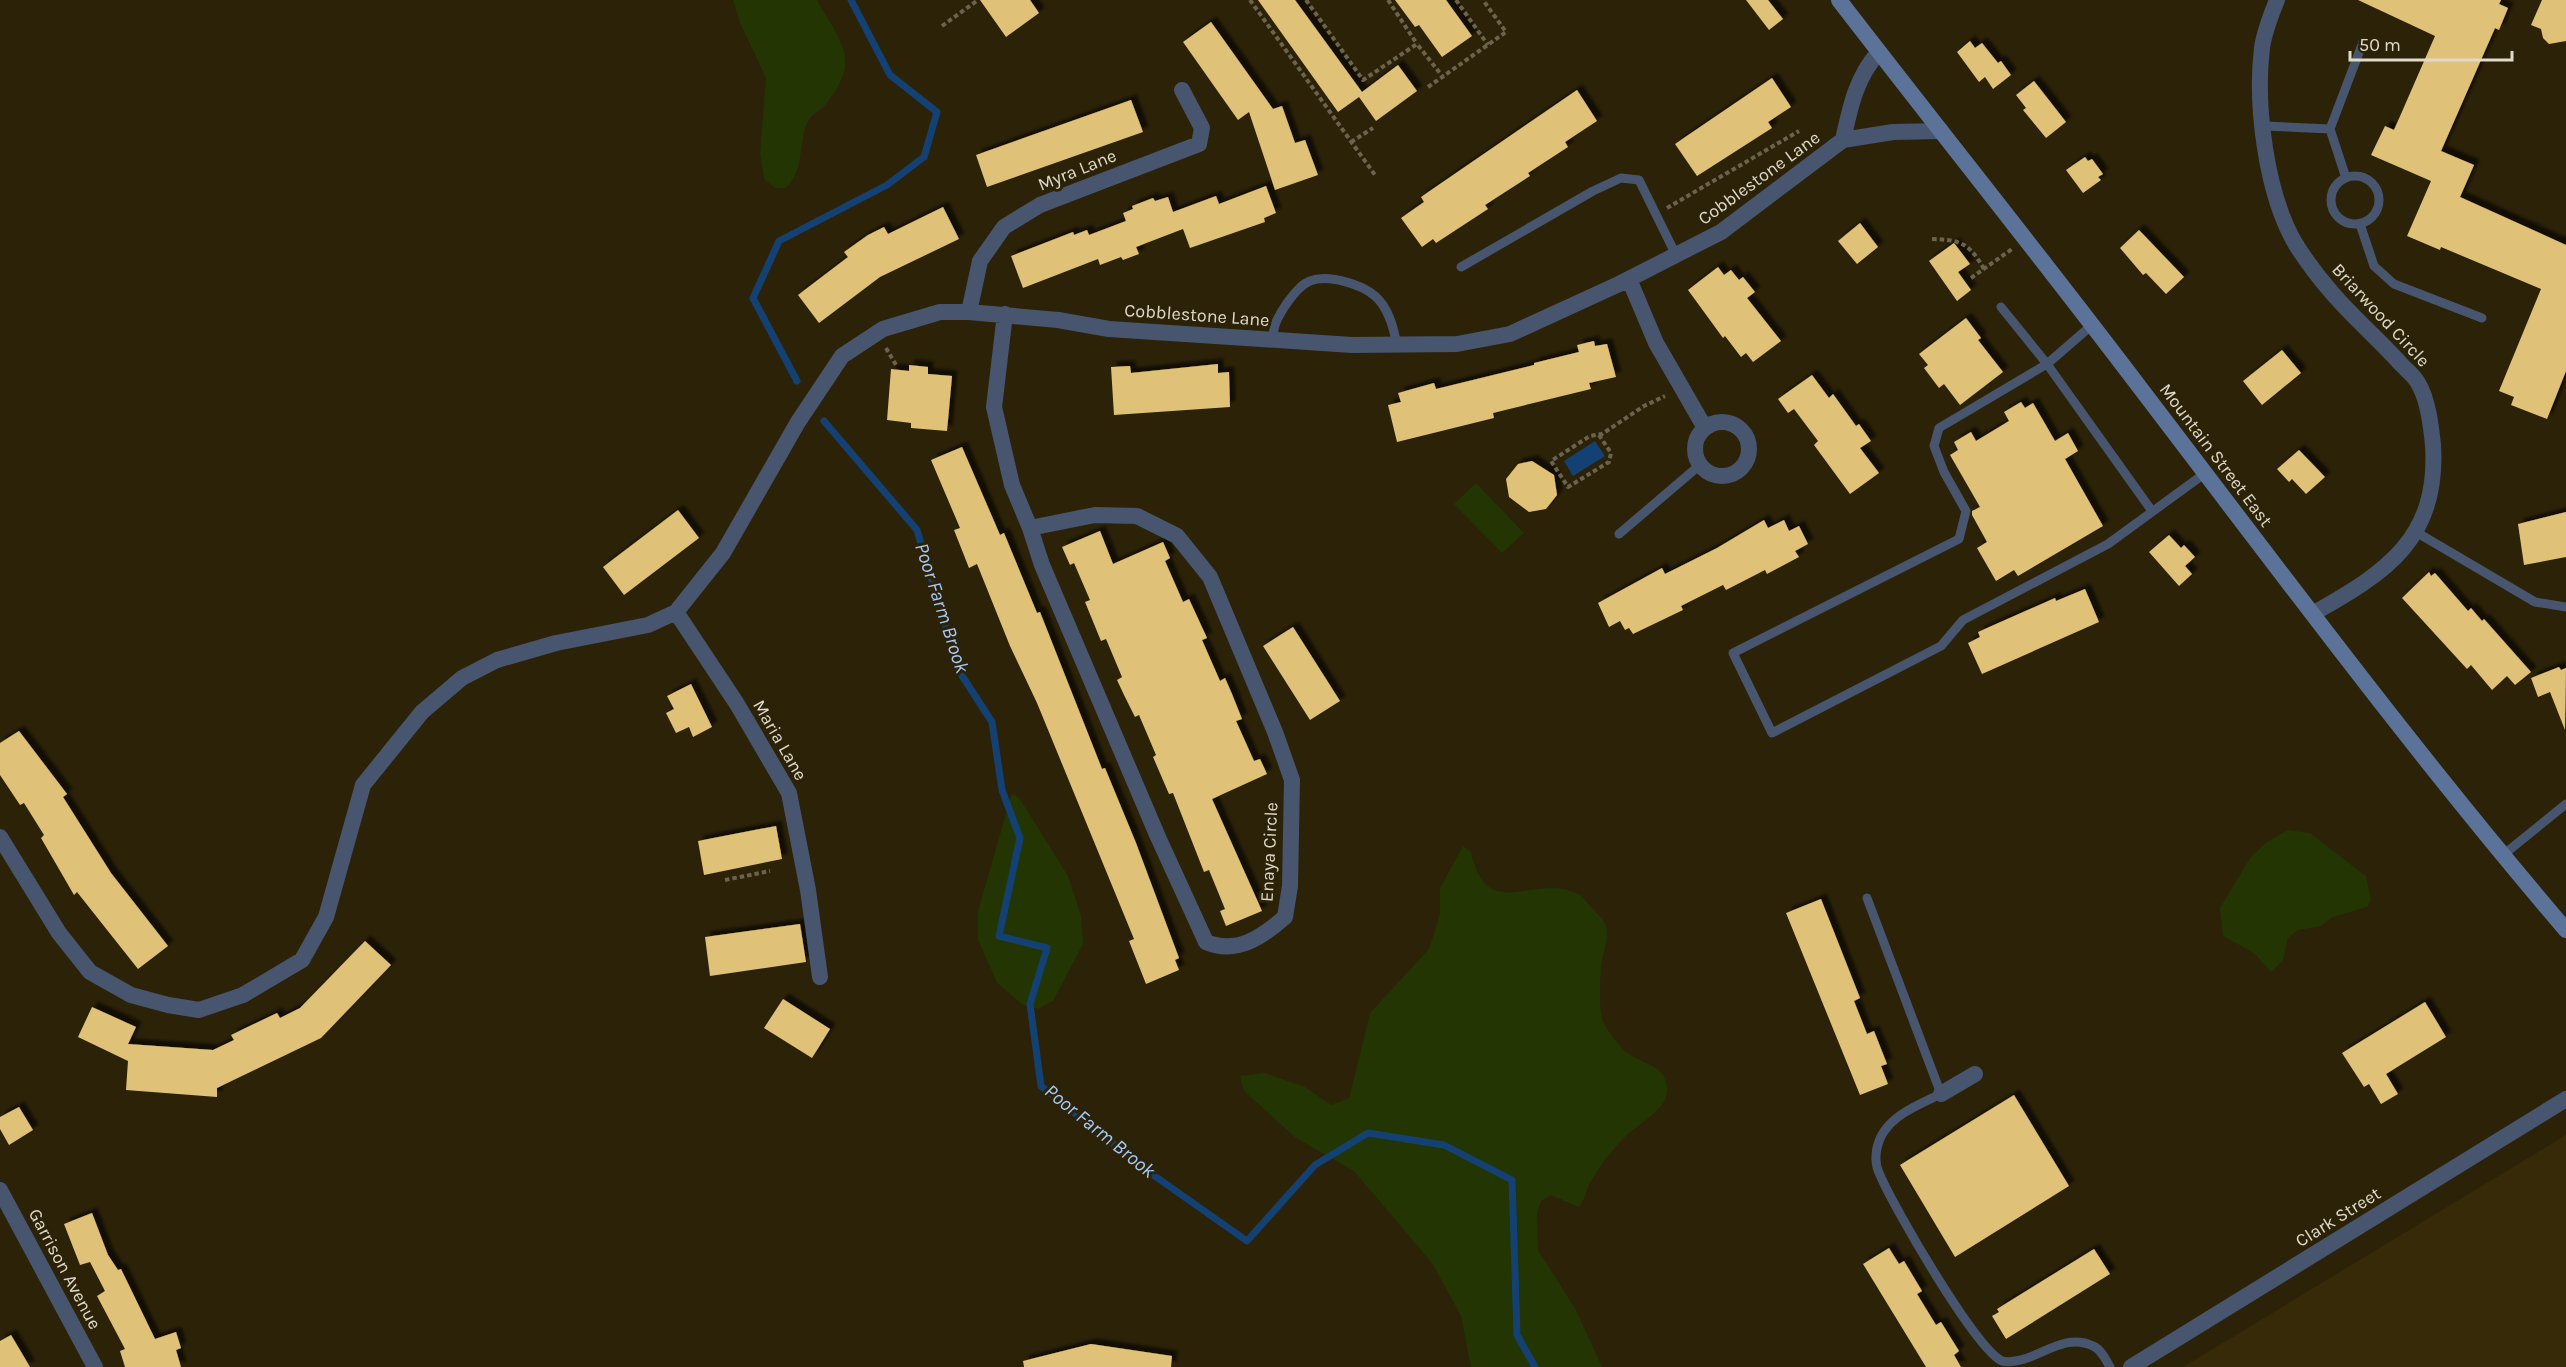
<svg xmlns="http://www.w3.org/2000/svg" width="2566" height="1367" font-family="Karla,sans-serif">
	<defs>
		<filter id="shadow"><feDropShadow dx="5.5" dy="-5.5" stdDeviation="1.5" flood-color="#0009"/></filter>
	</defs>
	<rect width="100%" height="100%" fill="#2c2208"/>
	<path fill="#372a08" d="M2566 1135V1367H2183Z"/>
	<path fill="#223503" d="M733 0H817C841 43 862 59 826 104 821 111 810 115 807 123 798 146 805 169 786 188H775L764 179 760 152 766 78 740 23Z
		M1476 483 1524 533 1502 553 1454 504Z
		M1012 793 1020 799 1068 876 1081 916 1083 944 1053 1001 1038 1009 1023 1005 997 983 978 940V911Z
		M2288 830 2310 833 2366 876 2371 900 2367 907 2333 917 2321 926 2298 930 2288 938 2283 960 2271 972 2254 953 2223 936 2220 908 2250 858 2267 842Z
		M1463 846 1471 852C1487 925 1534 872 1578 894 1583 896 1587 903 1591 907 1595 912 1603 918 1605 924 1611 938 1601 955 1601 969 1600 983 1599 1005 1602 1019 1605 1028 1619 1046 1626 1052 1641 1064 1668 1065 1667 1090 1667 1109 1642 1122 1629 1133 1614 1147 1600 1165 1590 1183 1585 1192 1586 1198 1579 1207L1551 1195 1541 1201 1537 1214 1538 1250 1576 1310 1602 1367H1471L1461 1316 1432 1263 1354 1171 1296 1138 1244 1091 1240 1076 1265 1073 1305 1087 1331 1105 1349 1098 1370 1013 1429 949 1440 914V888Z"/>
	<path fill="#144173" d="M1595 441 1605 456 1573 476 1564 461Z"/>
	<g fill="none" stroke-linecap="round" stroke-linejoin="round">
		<path stroke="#144173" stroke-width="7" d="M797 381 753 298 779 241 887 185 924 157 937 112 890 75 851 0
			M824 421 917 530 959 671 992 722 1002 790 1020 838 999 936 1047 948 1030 1004 1041 1086 1149 1172 1247 1241 1315 1165 1368 1133 1444 1145 1512 1180 1517 1335 1535 1367"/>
	</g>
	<path fill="#e0c178" filter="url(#shadow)" d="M980 0H1030L1039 13 1006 37Z
		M1258 0H1295L1362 92 1398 65 1417 91 1376 121 1359 97 1338 112Z
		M1395 0H1446L1472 36 1442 57 1419 25 1415 27Z
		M1746 0H1768L1783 19 1769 30Z
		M2358 0H2501L2499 4 2508 8 2499 30 2495 28 2441 151 2474 165 2460 197 2566 245V371L2547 419 2511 405 2514 397 2499 391 2541 289 2441 247 2440 250 2407 236 2431 181 2371 155 2385 126 2394 130 2435 36Z
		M2542 0H2566V41L2549 44 2543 38 2541 29 2531 25Z
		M1211 22 1273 109 1282 106 1295 143 1305 140 1318 175 1275 190 1249 112 1238 120 1183 42Z
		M1970 41 1975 48 1982 43 1998 63 2001 61 2011 75 1993 89 1985 77 1979 82 1957 52Z
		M1772 78 1791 107 1768 122 1772 128 1697 176 1675 144Z
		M2034 81 2066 122 2046 138 2023 110 2026 108 2016 95Z
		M1577 90 1597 121 1565 142 1568 147 1528 173 1530 176 1485 205 1488 209 1436 243 1433 239 1422 247 1401 218 1424 202 1421 197Z
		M1131 100 1143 132 987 187 976 155Z
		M2085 157 2088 161 2092 159 2103 174 2098 177 2101 180 2083 193 2066 170Z
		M1266 186 1276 213 1264 218 1265 222 1190 248 1183 229 1136 247 1139 254 1123 260 1121 257 1100 265 1098 259 1023 288 1011 256 1073 232 1074 235 1087 230 1089 235 1126 221 1123 213 1133 209 1132 206 1153 198 1155 201 1168 197 1173 212 1216 196 1219 204Z
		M943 207 959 239 880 277 819 323 798 295 848 257 844 252 868 235 884 227 888 234Z
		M1860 223 1878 247 1857 264 1838 241Z
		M2139 230 2184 277 2166 294 2146 273 2143 275 2120 248Z
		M1954 243 1970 264 1958 272 1971 290 1957 301 1929 261Z
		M1718 267 1724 275 1731 270 1739 280 1743 277 1755 292 1747 298 1781 341 1753 362 1746 353 1741 357 1725 336 1723 338 1688 290Z
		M1966 318 1981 338 1978 340 2003 372 1960 405 1944 384 1939 388 1924 368 1928 365 1919 354Z
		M1594 341 1595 346 1607 344 1616 377 1589 383 1591 389 1493 413 1494 418 1397 442 1388 405 1401 402 1398 393 1434 383 1436 389 1534 365V363L1579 352 1577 345Z
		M2282 350 2301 373 2262 405 2243 381Z
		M1218 364V373L1229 372 1230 407 1114 415 1111 367 1130 366 1131 373Z
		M909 365 928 367V374L952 376 947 431 911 428V423L887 420 891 369 909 371Z
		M1812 375 1829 398 1833 394 1856 426 1859 424 1871 441 1860 448 1879 473 1850 494 1814 445 1818 441 1794 409 1788 413 1778 399Z
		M2021 402 2025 408 2033 403 2055 441 2068 433 2078 451 2065 459 2103 526 2018 576 2014 570 1996 581 1977 548 1987 542 1972 515V511L1980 507 1950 455 1958 450 1954 442 1971 432 1976 441 2009 421 2004 412Z
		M962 447 1000 535 1004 533 1037 613 1040 612 1102 769 1105 768 1136 843 1179 958 1175 960 1179 970 1146 984 1129 941 1134 939 1037 703 1010 646 977 564 969 568 954 530 960 528 931 460Z
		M2299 450 2325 477 2306 494 2292 479 2289 482 2277 469Z
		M1532 461 1554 475 1557 495 1546 509 1529 512 1509 497 1506 479 1518 464Z
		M678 510 699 538 624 595 603 567Z
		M2566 512V557L2524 565 2518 524Z
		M1764 520 1768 528 1784 520 1789 531 1799 526 1808 544 1795 551 1799 557 1767 574 1765 570 1726 590 1723 585 1681 606 1683 610 1633 634 1629 628 1625 630 1620 621 1609 627 1598 603 1662 568 1665 574 1717 548Z
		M1100 531 1113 564 1163 542 1170 558 1165 561 1183 602 1189 599 1207 638 1202 640 1220 681 1225 678 1232 694 1242 719 1236 721 1254 761 1260 759 1267 774 1212 799 1262 911 1226 926 1220 911 1225 909 1209 870 1204 872 1173 793 1169 794 1153 757 1156 755 1139 715 1135 717 1124 695 1117 680 1122 677 1106 639 1101 641 1085 602 1090 600 1074 563 1070 565 1062 547Z
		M2169 535 2181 548 2184 545 2195 557 2185 566 2192 574 2179 586 2149 552Z
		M2429 572 2431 576 2435 573 2468 611 2471 608 2482 621 2484 619 2531 672 2515 685 2507 676 2492 690 2471 665 2467 669 2402 598Z
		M2085 589 2099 622 1982 674 1968 643 1980 637 1978 632 2055 598 2056 601Z
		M1293 627 1340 701 1310 720 1263 646Z
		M2559 667 2561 670 2566 668 2565 730 2550 692 2538 697 2531 678Z
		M691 684 712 727 693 737 689 727 676 733 666 713 674 709 667 696Z
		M19 731 67 794 63 797 111 873 168 946 138 969 77 892 74 895 41 838 44 835 24 803 20 805 0 775V743Z
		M776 826 782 859 704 875 698 841Z
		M1821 899 1860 998 1854 1001 1867 1034 1874 1031 1887 1064 1881 1066 1888 1084 1860 1095 1786 913Z
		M800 924 806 962 710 976 705 937Z
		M365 941 391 965 321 1038 217 1088V1097L126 1090 128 1061 78 1037 92 1007 136 1027 128 1044 213 1050 234 1040 231 1035 277 1013 280 1018 300 1008Z
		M783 999 830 1029 812 1058 764 1028Z
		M2425 1002 2446 1037 2386 1074 2398 1094 2381 1104 2369 1084 2364 1087 2342 1053Z
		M2014 1095 2069 1186 1955 1257 1900 1165Z
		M19 1107 33 1130 9 1145 0 1129V1117Z
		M92 1213 108 1255 118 1270 121 1269 155 1339 176 1332 181 1348 176 1350 181 1367H125L120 1351 125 1349 97 1296 105 1291 90 1262 80 1265 64 1224Z
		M1889 1248 1899 1264 1904 1261 1922 1291 1917 1294 1936 1325 1941 1322 1959 1351 1954 1355 1961 1367H1926L1863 1264Z
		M2094 1249 2110 1274 2006 1339 1992 1316 1999 1312 1997 1309Z
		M11 1335 30 1367H0V1341Z
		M1091 1344 1172 1356 1171 1367H1024L1023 1361Z"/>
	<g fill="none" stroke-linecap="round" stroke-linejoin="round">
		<path stroke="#6b634d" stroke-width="4" stroke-dasharray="4.5 3" stroke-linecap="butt" d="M1250 0 1375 175
			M1306 0 1363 80 1417 44 1443 77
			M1388 0 1417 44
			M1456 0 1488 45
			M942 26 978 0
			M1428 87 1506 32 1483 0
			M1351 142 1373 128
			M1667 208 1799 131
			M1932 239C1961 240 1969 243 1984 269
			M1971 278 2012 249
			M886 348 896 365
			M1599 435 1611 453 1609 462 1568 487 1551 461 1590 436 1602 434 1644 406 1665 396
			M725 880 770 871"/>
		<path stroke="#47566e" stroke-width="9" d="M2264 126 2330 129 2363 42
			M2330 129 2346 178
			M2331 200a24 24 0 1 1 48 0a24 24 0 1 1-48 0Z
			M2360 224 2374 266 2394 284 2482 318
			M1461 267 1593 191 1621 178 1639 180 1676 255
			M2001 307 2047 364 2152 511
			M2092 325 2047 364 1939 428 1934 446 1944 472 1966 511 1959 539 1733 653 1772 733 1941 646 1963 620 2108 544 2204 474
			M1273 340C1273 324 1278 317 1287 303 1293 295 1300 285 1310 281 1328 274 1361 284 1375 296 1389 308 1394 329 1397 346
			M2416 532 2535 602 2566 607
			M1619 534 1701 464
			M2503 855 2566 804
			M1867 898 1941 1094C1916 1106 1883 1118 1877 1148 1875 1157 1876 1167 1880 1175 1894 1208 1975 1348 2002 1361 2033 1367 2060 1330 2093 1346 2101 1349 2106 1360 2110 1367"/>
		<path stroke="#47566e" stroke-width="16" d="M2277 0C2271 15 2264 32 2262 48 2255 105 2266 193 2295 243 2306 261 2319 278 2333 294 2354 318 2378 339 2400 363 2405 369 2414 375 2418 383 2428 399 2431 426 2433 445 2439 538 2387 572 2314 613
			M1843 140C1850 108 1856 77 1879 52
			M1629 279 1656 343 1705 428
			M969 312 980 261 1004 227 1040 205 1199 144 1202 128 1182 90
			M1005 314 994 407 1012 485 1030 528 1042 565 1158 837 1206 942C1237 955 1262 937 1285 917L1290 886 1292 780 1275 732 1210 577 1177 536 1137 516 1095 515 1030 528
			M1695 449a27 27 0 1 1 54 0a27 27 0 1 1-54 0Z
			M676 612 737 704 789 793 808 890 820 977
			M0 837 59 933 90 972 131 995 168 1005 199 1010 243 995 302 960 326 917 363 785 422 712 462 678 497 660 556 643 648 625 676 612 723 553 798 422 842 356 883 329 940 312H969L1058 320 1109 329 1352 345 1457 344 1510 334 1619 284 1721 232 1843 140 1893 132 1941 131
			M1941 1094 1975 1074
			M0 1190 95 1367"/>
		<path stroke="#47566e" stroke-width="16" d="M2131 1367 2566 1099"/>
		<path stroke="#5b7299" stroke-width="16" d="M1839 0C1939 130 2042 258 2141 389 2280 571 2417 756 2566 930"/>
	</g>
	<g text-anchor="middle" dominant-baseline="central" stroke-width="6" stroke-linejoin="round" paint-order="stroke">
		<g font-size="18" fill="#e0dacb" stroke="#2c2208">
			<text transform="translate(1077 170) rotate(-22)">Myra Lane</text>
			<text transform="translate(1759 178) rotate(-36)">Cobblestone Lane</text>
			<text transform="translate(1197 315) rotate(4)">Cobblestone Lane</text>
			<text transform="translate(2381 315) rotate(47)">Briarwood Circle</text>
			<text transform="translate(2216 455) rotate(53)">Mountain Street East</text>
			<text transform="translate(780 740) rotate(60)">Maria Lane</text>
			<text transform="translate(1269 852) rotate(-87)">Enaya Circle</text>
			<text transform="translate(2338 1217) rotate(-32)">Clark Street</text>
			<text transform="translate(65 1269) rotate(62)">Garrison Avenue</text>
		</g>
		<g font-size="20" font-style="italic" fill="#a6cbfa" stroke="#2c2208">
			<text transform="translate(942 608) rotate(72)">Poor Farm Brook</text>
			<text transform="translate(1100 1131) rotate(39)">Poor Farm Brook</text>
		</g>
	</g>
	<path d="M2350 51v9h162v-9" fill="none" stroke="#e0dacb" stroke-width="3"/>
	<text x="2359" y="51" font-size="18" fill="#e0dacb" stroke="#2c2208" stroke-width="4.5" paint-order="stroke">50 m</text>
</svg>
